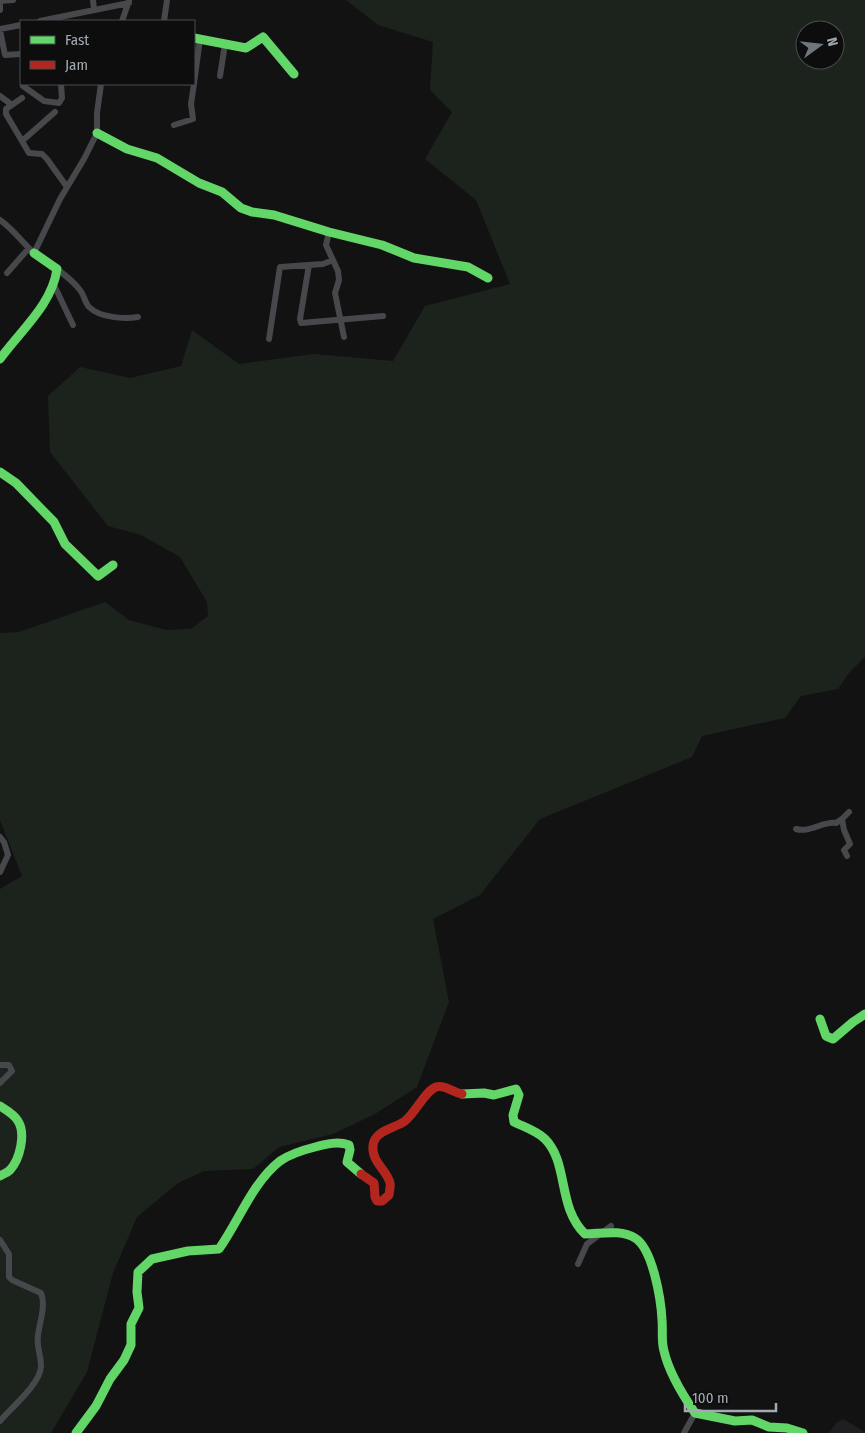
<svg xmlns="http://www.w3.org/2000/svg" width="865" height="1433" font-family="'Fira Sans Condensed',sans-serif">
	<rect width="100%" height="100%" fill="#121213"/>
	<path fill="#1f1f21" d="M843 1419 865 1432V1433H829L836 1423Z"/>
	<path fill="#1c231d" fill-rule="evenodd" d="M346 0H865V657L849 673 838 689 801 696 785 718 702 736 692 757 540 819 480 895 433 919 449 1002 417 1087 375 1114 333 1134 279 1147 253 1169 204 1171 178 1183 137 1217 113 1273 87 1372 51 1433H0V889L22 876 0 820V633L19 632 105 602 129 620 166 630 191 629 208 616 207 602 180 557 141 535 108 526 50 452 48 396 80 367 130 378 181 366 192 330 239 364 314 354 393 361 425 306 510 284 476 200 425 159 452 112 430 90 433 42 378 25ZM805 30H835V60H805Z"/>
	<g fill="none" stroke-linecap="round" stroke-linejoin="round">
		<path stroke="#47484b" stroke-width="6" d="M93 0 94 10
			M0 10V1L13 0
			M40 21 129 3
			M122 21 129 1
			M164 21 167 0
			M0 29 21 25
			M0 30 5 55 21 54
			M220 76 225 44
			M194 83 200 39
			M23 86 44 101 59 103 62 98 61 84
			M0 96 12 105
			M22 98 6 109V114L29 153 42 154 47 159 67 187
			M174 125 193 119 191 104 194 84
			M22 141 55 112
			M0 220C13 229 22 242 34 253L60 199 84 159 97 133V113L101 84
			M329 232 326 245 338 271 339 280 335 293 344 337
			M309 265 300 319 301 323 383 316
			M57 269C65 275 74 282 80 290 84 295 85 303 89 307 100 318 124 319 138 317
			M7 273 29 248
			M54 285 73 325
			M269 339 280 267 323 264 333 260
			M842 819 844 830 850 844 844 850 847 856
			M796 829C810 833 823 821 836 823L842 819 849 812
			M0 837 4 842 8 855 0 872
			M0 1065H9L12 1071 0 1083
			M0 1240 9 1254V1277L12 1280 41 1293C46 1305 40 1321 38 1335 36 1345 41 1355 41 1366 41 1383 12 1407 0 1421
			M578 1264 587 1244 611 1226
			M684 1433 695 1413"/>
		<path stroke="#63d668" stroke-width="9" d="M194 38 246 48 263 37 294 74
			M97 133 127 149 157 158 199 183 222 192 241 208 252 212 274 215 329 232 382 245 414 258 468 267 488 278
			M0 359C20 331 52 305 57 269L34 253
			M0 472 16 483 54 522 65 544 98 576 113 565
			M820 1019 826 1036 833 1039 853 1022 865 1014
			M462 1094 484 1093 494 1095 516 1089 519 1095 513 1115 514 1122C524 1127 537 1131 545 1139 569 1163 557 1207 585 1234 600 1234 621 1229 635 1238 653 1249 661 1300 662 1320 663 1330 661 1341 664 1351 669 1373 682 1394 695 1413L735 1421 752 1420 769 1427 787 1428 803 1433
			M0 1106C6 1110 14 1114 18 1121 26 1134 20 1159 10 1170 7 1173 3 1174 0 1176
			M76 1433 96 1406 110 1379 124 1360 131 1345V1324L139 1308 137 1292 138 1272 152 1259 188 1251 219 1249C239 1221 252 1183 280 1161 290 1154 303 1150 315 1147 326 1144 338 1141 349 1145L350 1150 347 1162 361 1174"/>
		<path stroke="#b3261e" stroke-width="9" d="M361 1174 374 1183 375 1197 377 1201H382L389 1195C389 1192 391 1187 390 1183 387 1170 371 1162 373 1145 375 1130 396 1128 405 1121 416 1112 425 1091 436 1087 444 1084 454 1093 462 1094"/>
	</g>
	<rect x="20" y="20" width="175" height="65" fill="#0d0d0e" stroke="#494c50"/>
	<rect x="30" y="36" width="25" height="8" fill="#63d668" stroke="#494c50"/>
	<text x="65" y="45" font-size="15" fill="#a3aab4">Fast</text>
	<rect x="30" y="61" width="25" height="8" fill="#b3261e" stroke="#494c50"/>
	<text x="65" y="70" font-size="15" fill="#a3aab4">Jam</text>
	<g transform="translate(820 45) rotate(75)"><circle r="24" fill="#0d0d0e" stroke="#494c50"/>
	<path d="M0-4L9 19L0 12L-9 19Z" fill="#70757c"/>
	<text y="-8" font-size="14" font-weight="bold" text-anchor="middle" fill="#a3aab4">N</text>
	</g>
	<path d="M685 1403v8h91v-8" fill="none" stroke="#a3aab4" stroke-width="2.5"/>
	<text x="692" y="1403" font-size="15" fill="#a3aab4" stroke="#0d0d0e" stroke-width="4" paint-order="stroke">100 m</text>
</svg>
